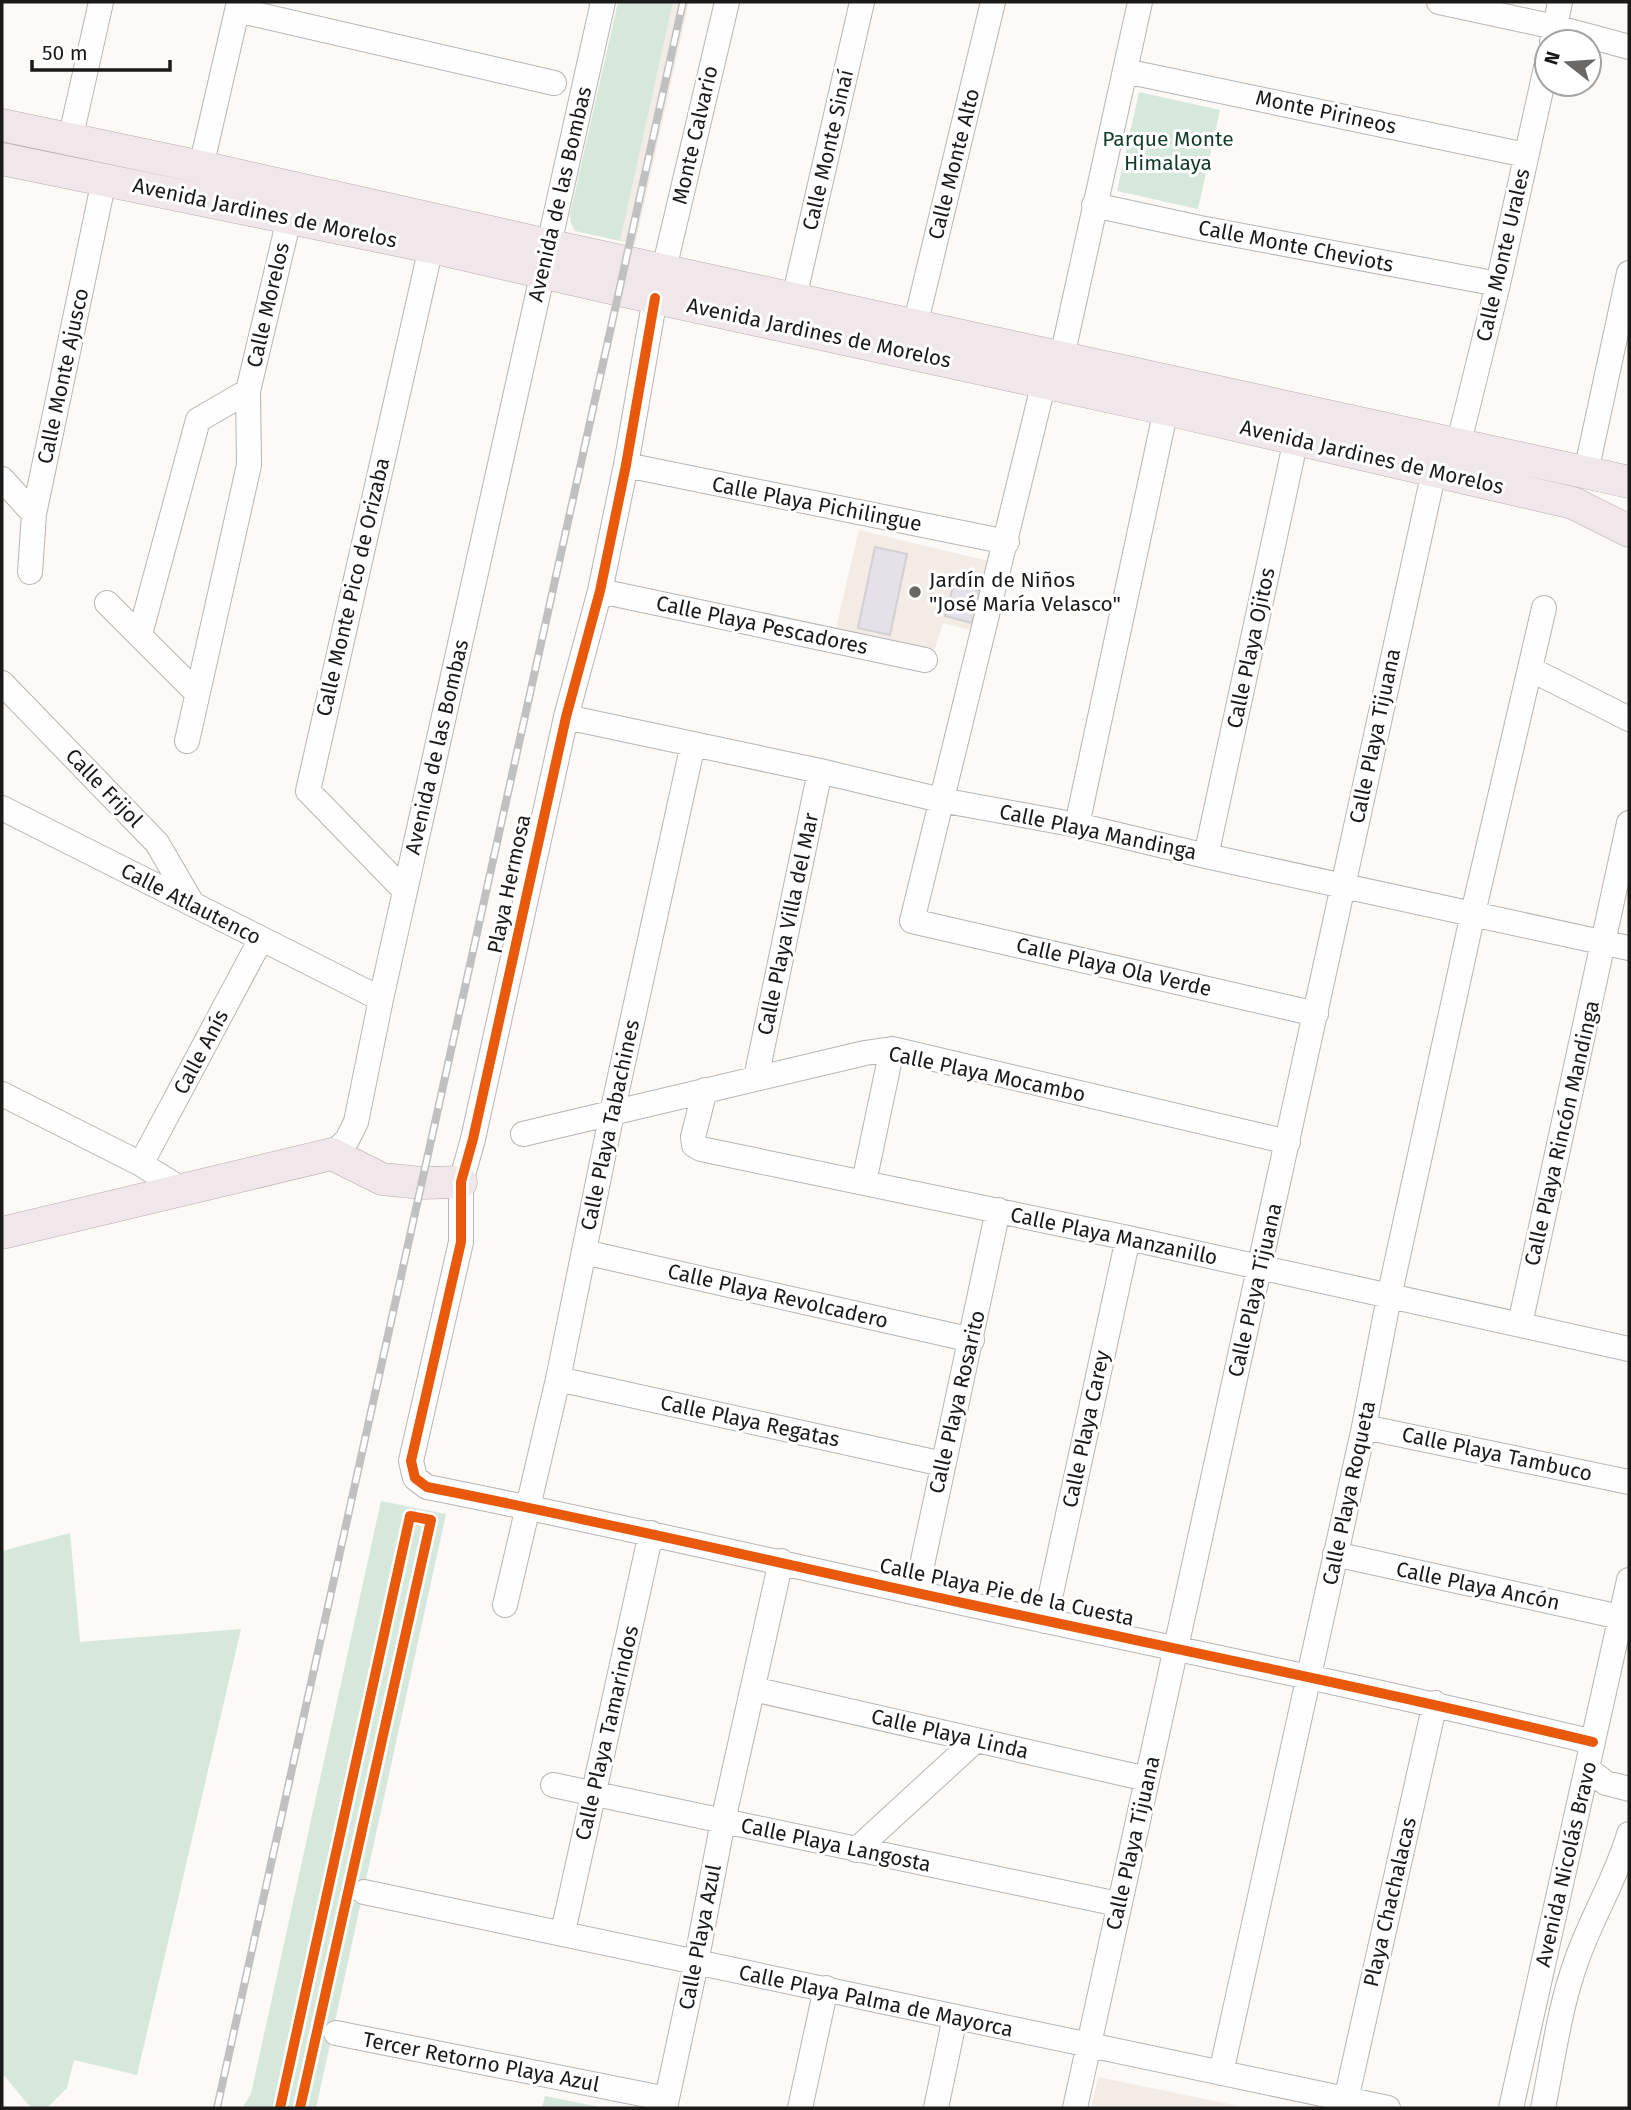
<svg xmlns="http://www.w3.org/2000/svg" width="1631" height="2110" font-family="'Fira Sans',sans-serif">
	<rect width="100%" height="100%" fill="#fcf9f7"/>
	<path fill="#f2ebe6" d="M673 2H689L635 245 620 241Z
		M859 530 993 562 978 632 943 623 935 649 836 628Z
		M1098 2077 1248 2108H1091Z"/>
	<path fill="#d6e7dc" d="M618 2H673L620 241 575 231 571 223 570 214Z
		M1139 92 1220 110 1198 209 1117 191Z
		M381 1501 446 1514 316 2108H242L251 2094Z
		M70 1533 80 1642 241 1629 137 2075 74 2060 67 2088 47 2108H31L2 2073V1551Z
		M545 2096 605 2108H542Z"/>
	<path fill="#e6e0e8" stroke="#d2d0d0" stroke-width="2" d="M875 547 907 554 890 635 858 628Z
		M954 583 980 591 972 623 945 616Z"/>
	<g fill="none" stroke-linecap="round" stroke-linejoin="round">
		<g stroke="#b7b5b3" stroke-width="26">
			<path id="minor" d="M1439 2 1555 27 1629 47
				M237 10 554 83
				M1552 42 1560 2
				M1125 71 1526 155
				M70 140 101 2
				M201 167 239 2
				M1094 205 1200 228 1498 284
				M664 269 727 2
				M655 298 626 465 600 591 566 717 473 1139 461 1182V1242L411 1461 415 1478 427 1487C610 1523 791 1566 972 1605 1180 1650 1387 1692 1593 1742
				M794 298 862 2
				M915 326 993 2
				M1062 357 1140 2
				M1044 382 912 921 1316 1014
				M1458 446 1498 284 1547 63
				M626 465 1007 542
				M1586 472 1629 273
				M2 479 34 514
				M30 572 34 514 104 180
				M600 591 925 660
				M107 603 196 692
				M140 634 198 420 248 391
				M1530 669 1629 719
				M2 683 157 843 192 903
				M566 717 820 771 941 800 1077 825 1206 856 1629 948
				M187 741 249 465 248 391 289 219
				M2 808 381 999
				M1077 825 1166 409
				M1206 856 1296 439
				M405 891 308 791 431 247
				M756 1078 820 771
				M705 1090 693 1137 694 1145 701 1149 1128 1238 1629 1349
				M2 1094 141 1164 181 1189
				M523 1134 865 1053 892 1049 1288 1142
				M332 1154 347 1140 356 1122 381 999 603 2
				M141 1164 261 939
				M864 1182 892 1049
				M584 1252 972 1340
				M1520 1324 1629 823
				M558 1379 943 1464
				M1364 1427 1629 1482
				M1335 1554 1620 1617
				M916 1593 998 1210
				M505 1605 558 1379 612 1113 693 744
				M1045 1621 1128 1238
				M753 1689 1147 1779
				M1587 1769 1606 1783 1629 1789
				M553 1785 1118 1904
				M856 1850 976 1740
				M364 1892C706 1961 1046 2039 1388 2108
				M563 1932 651 1533
				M336 2033 667 2099
				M1221 2073 1364 1427 1389 1297 1473 913 1544 608
				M1346 2100 1435 1703
				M665 2108 696 1963 723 1821 781 1561
				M800 2108 826 1988
				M936 2108 955 2017
				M1075 2108 1434 471
				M1511 2108 1629 1580
				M1543 2108C1553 2060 1559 2009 1576 1962 1591 1918 1616 1879 1629 1834"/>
		</g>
		<g stroke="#b7a9aa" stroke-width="33">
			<path id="major" d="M2 125 201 167 548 245 1629 482
				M2 159 431 247 619 290 1166 409 1573 503 1629 531
				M2 1233 332 1154 382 1179 422 1183 461 1182"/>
		</g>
		<use href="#minor" stroke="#fffefe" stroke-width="24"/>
		<use href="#major" stroke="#efe7e9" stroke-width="32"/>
		<g stroke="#c0c0c0" stroke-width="8">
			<path id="rail" d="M217 2108 683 2"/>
		</g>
		<use href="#rail" stroke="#fff" stroke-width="5" stroke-dasharray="16" stroke-linecap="butt"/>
		<g stroke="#fff" stroke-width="15">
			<path id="cycleway" d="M655 298 626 465 600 591 566 717 473 1139 461 1182V1242L411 1461 415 1478 427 1487C610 1523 791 1566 972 1605 1180 1650 1387 1692 1593 1742
				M280 2108 410 1516 431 1520 300 2108"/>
		</g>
		<use href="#cycleway" stroke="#e8590c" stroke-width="10"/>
	</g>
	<circle fill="#6a6867" stroke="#fff" stroke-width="2.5" cx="915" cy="592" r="7"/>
	<g text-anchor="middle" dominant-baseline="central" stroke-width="6" stroke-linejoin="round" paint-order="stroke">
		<g font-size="21" fill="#1b1a19" stroke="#fff">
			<text transform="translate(1326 112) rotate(12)">Monte Pirineos</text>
			<text transform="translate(695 135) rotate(-77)">Monte Calvario</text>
			<text transform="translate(828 150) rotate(-77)">Calle Monte Sinaí</text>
			<text transform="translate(954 164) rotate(-76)">Calle Monte Alto</text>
			<text transform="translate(560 194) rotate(-77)">Avenida de las Bombas</text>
			<text transform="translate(265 213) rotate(12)">Avenida Jardines de Morelos</text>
			<text transform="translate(1296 246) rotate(11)">Calle Monte Cheviots</text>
			<text transform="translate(1503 255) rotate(-77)">Calle Monte Urales</text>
			<text transform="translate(268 305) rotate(-77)">Calle Morelos</text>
			<text transform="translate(819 333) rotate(12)">Avenida Jardines de Morelos</text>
			<text transform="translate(63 376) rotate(-78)">Calle Monte Ajusco</text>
			<text transform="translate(1372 457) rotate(13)">Avenida Jardines de Morelos</text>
			<text transform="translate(817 504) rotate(11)">Calle Playa Pichilingue</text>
			<text transform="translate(353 587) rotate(-77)">Calle Monte Pico de Orizaba</text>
			<text transform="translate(762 625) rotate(12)">Calle Playa Pescadores</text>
			<text transform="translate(1251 648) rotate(-78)">Calle Playa Ojitos</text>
			<text transform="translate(1375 736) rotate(-78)">Calle Playa Tijuana</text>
			<text transform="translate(437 747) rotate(-77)">Avenida de las Bombas</text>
			<text transform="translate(104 788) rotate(46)">Calle Frijol</text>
			<text transform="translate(1098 832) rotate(12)">Calle Playa Mandinga</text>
			<text transform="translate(509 884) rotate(-78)">Playa Hermosa</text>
			<text transform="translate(191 904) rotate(27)">Calle Atlautenco</text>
			<text transform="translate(788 924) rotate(-78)">Calle Playa Villa del Mar</text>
			<text transform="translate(1114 967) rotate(13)">Calle Playa Ola Verde</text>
			<text transform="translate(201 1052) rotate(-62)">Calle Anís</text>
			<text transform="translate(987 1074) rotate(12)">Calle Playa Mocambo</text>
			<text transform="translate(610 1125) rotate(-78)">Calle Playa Tabachines</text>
			<text transform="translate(1562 1133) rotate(-77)">Calle Playa Rincón Mandinga</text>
			<text transform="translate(1114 1236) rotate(12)">Calle Playa Manzanillo</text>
			<text transform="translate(1255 1290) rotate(-77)">Calle Playa Tijuana</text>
			<text transform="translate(778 1296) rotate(13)">Calle Playa Revolcadero</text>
			<text transform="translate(957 1402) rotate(-77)">Calle Playa Rosarito</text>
			<text transform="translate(750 1421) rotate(12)">Calle Playa Regatas</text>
			<text transform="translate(1086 1429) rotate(-78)">Calle Playa Carey</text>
			<text transform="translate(1497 1454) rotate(12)">Calle Playa Tambuco</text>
			<text transform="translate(1349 1493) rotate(-78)">Calle Playa Roqueta</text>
			<text transform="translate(1478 1586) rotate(12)">Calle Playa Ancón</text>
			<text transform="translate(1007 1592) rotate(12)">Calle Playa Pie de la Cuesta</text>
			<text transform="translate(607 1733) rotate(-77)">Calle Playa Tamarindos</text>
			<text transform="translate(950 1734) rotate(13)">Calle Playa Linda</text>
			<text transform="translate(1133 1843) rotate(-77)">Calle Playa Tijuana</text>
			<text transform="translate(836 1845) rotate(12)">Calle Playa Langosta</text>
			<text transform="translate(1566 1864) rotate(-77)">Avenida Nicolás Bravo</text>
			<text transform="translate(1390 1902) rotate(-77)">Playa Chachalacas</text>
			<text transform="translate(700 1937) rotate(-79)">Calle Playa Azul</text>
			<text transform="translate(876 2001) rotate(12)">Calle Playa Palma de Mayorca</text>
			<text transform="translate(481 2062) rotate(11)">Tercer Retorno Playa Azul</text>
		</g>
		<g font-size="21" fill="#123b28" stroke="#fff">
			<text x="1168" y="139">Parque Monte<tspan x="1168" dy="24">Himalaya</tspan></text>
		</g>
		<g font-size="21" fill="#1b1a19" stroke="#fff" text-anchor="start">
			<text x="929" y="580">Jardín de Niños<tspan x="929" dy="24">"José María Velasco"</tspan></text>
		</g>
	</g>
	<rect width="1631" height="2110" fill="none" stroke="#1b1a19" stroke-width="7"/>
	<g transform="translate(1568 63) rotate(287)"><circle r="33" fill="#ffffff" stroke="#a4a3a3" stroke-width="2"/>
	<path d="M0-5L12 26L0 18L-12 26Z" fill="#6a6867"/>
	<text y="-10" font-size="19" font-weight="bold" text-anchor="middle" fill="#1b1a19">N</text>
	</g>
	<path d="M32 60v10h138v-10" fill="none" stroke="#1b1a19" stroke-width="3.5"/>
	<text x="42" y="60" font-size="21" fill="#1b1a19" stroke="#ffffff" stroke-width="5" paint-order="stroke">50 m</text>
</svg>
